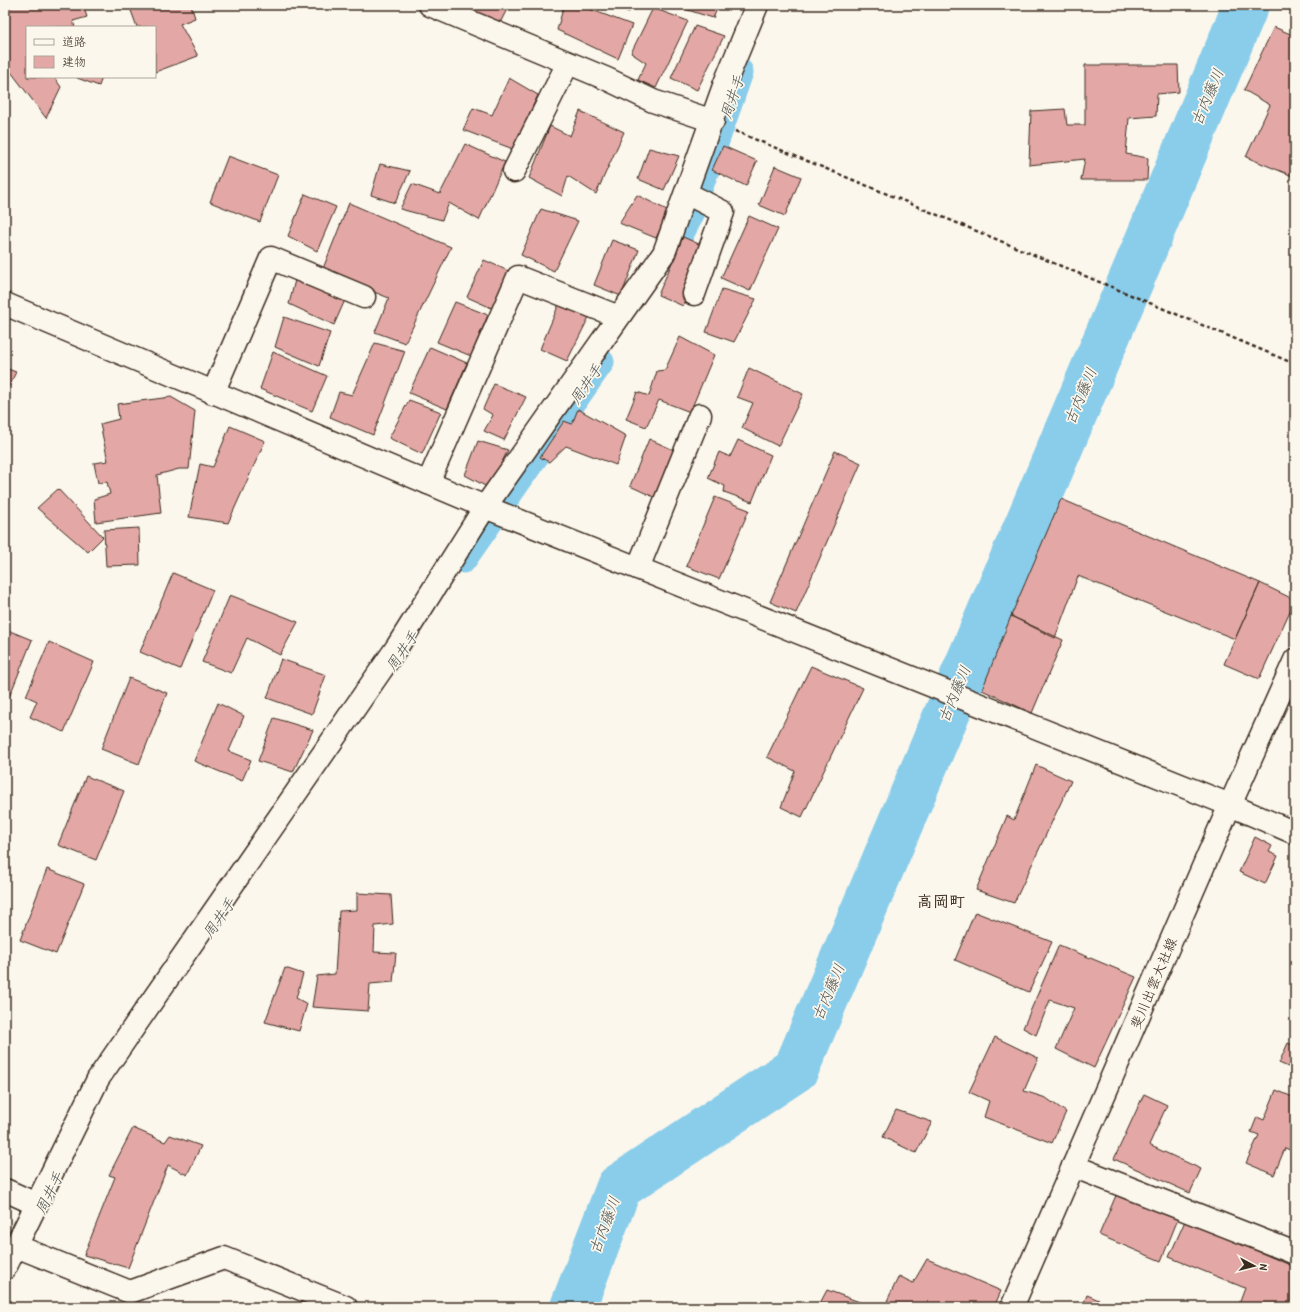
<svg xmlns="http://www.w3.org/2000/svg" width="1300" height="1312" font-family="'Patrick Hand','Klee One',sans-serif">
	<rect width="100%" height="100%" fill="#fbf7ec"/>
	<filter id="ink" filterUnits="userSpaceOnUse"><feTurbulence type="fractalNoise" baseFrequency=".025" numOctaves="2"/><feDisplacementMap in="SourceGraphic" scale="8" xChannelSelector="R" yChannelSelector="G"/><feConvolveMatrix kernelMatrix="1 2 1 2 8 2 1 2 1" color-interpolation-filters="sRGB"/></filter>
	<g filter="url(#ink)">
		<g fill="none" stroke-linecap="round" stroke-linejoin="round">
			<path stroke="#8acdeb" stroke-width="27" d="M669 256 689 218 740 72
				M463 560 601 362"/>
			<path stroke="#8acdeb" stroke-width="46" d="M573 1307 619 1187 796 1069 1135 271 1246 5"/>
		</g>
		<path fill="#e3a8a6" stroke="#3b2a1e" d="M5 5H83L87 17 73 21 75 27H27V77H54L61 87 46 118 5 64V26H8Z
			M129 5H191L195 18 180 24 198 56 155 72V27H137Z
			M465 5H509L500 23 464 9Z
			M564 5H579L632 25 618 59 557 30Z
			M609 5H632L629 12Z
			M672 5H719L713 18Z
			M653 8 688 21 656 88 638 80 646 63 631 53Z
			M695 26 724 36 697 90 671 78Z
			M1274 27 1295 36V177L1246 157 1270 105 1244 90Z
			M1085 65H1178L1179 92 1157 94 1156 116 1129 118 1126 154 1148 158 1147 180H1081L1085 159 1029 165 1031 111 1065 109 1067 125H1085Z
			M78 77H102L99 86 77 78Z
			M509 78 538 95 513 149 463 130 473 108 492 115Z
			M580 111 624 132 596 194 568 176 562 196 529 178 550 126 570 136Z
			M465 144 505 162 479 220 449 203 442 220 400 209 412 184 440 194Z
			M723 146 757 161 746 186 712 170Z
			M649 148 679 156 664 190 638 179Z
			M228 156 278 175 260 222 210 202Z
			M380 164 410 171 395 203 371 195Z
			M775 166 801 177 785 216 759 205Z
			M305 194 336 207 317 251 288 236Z
			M637 195 669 211 656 238 619 223Z
			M349 203 451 247 405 343 375 332 389 298 322 271Z
			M541 209 578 221 554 271 521 255Z
			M749 216 778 229 750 291 721 278Z
			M683 237 708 248 683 306 658 295Z
			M612 240 639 250 621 296 594 285Z
			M484 260 513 273 496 310 467 297Z
			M296 276 345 300 334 325 289 304Z
			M722 289 756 299 734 342 706 332Z
			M455 302 488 315 471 356 437 342Z
			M559 304 589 317 567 361 540 349Z
			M284 317 330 333 319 366 275 347Z
			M680 337 714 355 690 412 659 400 646 427 626 419 637 392 649 396 657 371 665 370Z
			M375 343 405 351 373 435 330 417 339 392 352 395Z
			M430 347 467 363 447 409 409 393Z
			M273 352 327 376 312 411 260 389Z
			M5 368 16 372 5 394Z
			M749 368 803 394 778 446 742 428 753 403 737 397Z
			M494 384 526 397 504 440 484 431 493 415 483 409Z
			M171 397 195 411 189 469H179L157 475 161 513 96 522 94 499 110 494 107 482 98 483 94 463 108 461 100 424 119 419 117 404Z
			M409 400 441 412 422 454 389 438Z
			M578 409 626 436 616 465 566 446 549 462 540 457 564 421 572 424Z
			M230 426 265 441 228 523 189 517 200 464 213 467Z
			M649 439 676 451 656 498 630 486Z
			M738 440 771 455 752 502 724 492 725 486 708 478 719 452 730 457Z
			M478 441 508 450 489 488 465 475Z
			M835 451 861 463 796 613 770 602Z
			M58 489 103 537 88 552 37 508Z
			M715 497 749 510 719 579 686 566Z
			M1061 499 1260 583 1235 639 1078 576 1055 638 1011 616Z
			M139 528 140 565 106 566 104 530Z
			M173 573 213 590 180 669 140 652Z
			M1260 583 1295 600 1259 679 1224 664Z
			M230 595 298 622 280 655 247 638 231 673 202 662Z
			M1011 616 1063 640 1032 713 982 690Z
			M5 629 32 640 8 700 5 699Z
			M49 642 94 662 64 732 30 717 37 701 26 696Z
			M281 659 326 675 312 714 267 698Z
			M811 666 863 688 802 817 781 807 795 771 767 757Z
			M129 678 167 693 139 764 101 749Z
			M218 703 244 716 229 751 251 760 242 781 194 761Z
			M274 718 313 730 293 772 258 761Z
			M1036 765 1071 781 1014 903 976 890 1007 816 1014 820Z
			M86 776 124 791 96 860 58 845Z
			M1255 837 1272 846 1269 852 1278 856 1265 884 1239 872Z
			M47 869 84 884 56 954 20 940Z
			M357 893 391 895 393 924 375 926 374 952 396 953 393 982 370 984 368 1011 312 1007 317 976 335 974 339 911 357 910Z
			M975 912 1052 942 1029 992 955 960Z
			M1059 945 1136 977 1094 1068 1056 1049 1074 1008 1050 1000 1036 1035 1023 1028Z
			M285 968 303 974 296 998 307 1004 299 1031 265 1022Z
			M995 1037 1038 1058 1024 1091 1046 1098 1066 1112 1052 1143 984 1117 989 1101 969 1092Z
			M1288 1043 1295 1046V1070L1279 1063Z
			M1276 1090 1295 1098V1152L1285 1148 1274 1175 1246 1163 1259 1135 1251 1132 1257 1117 1264 1120Z
			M1144 1094 1167 1105 1149 1145 1201 1169 1190 1193 1114 1159Z
			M896 1110 932 1122 916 1153 883 1137Z
			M133 1128 165 1142 170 1135 201 1146 187 1175 168 1165 128 1268 84 1255 115 1177 109 1175Z
			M1117 1193 1178 1219 1161 1261 1099 1235Z
			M1185 1221 1295 1267V1307H1238L1245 1288 1169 1257Z
			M927 1259 1001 1291 994 1307H902L887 1301 899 1276 913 1283Z
			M827 1290 873 1307H818Z
			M1087 1295 1116 1307H1082Z"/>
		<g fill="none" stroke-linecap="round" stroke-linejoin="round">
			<g stroke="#3b2a1e" stroke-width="25">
				<path id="street" d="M430 5 607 79 653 101 713 121
					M514 171 568 63
					M686 193 723 212 694 294
					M213 393 271 258 364 297
					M428 483 518 277 619 317
					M638 568 700 415
					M1230 805 1295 833
					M1073 1166 1295 1253
					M5 1190 36 1204
					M5 1268 16 1246
					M346 1307 224 1258 130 1292 16 1246 98 1079 397 647 485 507 664 253 725 83 757 5"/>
			</g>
			<g stroke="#3b2a1e" stroke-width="25">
				<path id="secondary" d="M5 304 485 507 1230 805
					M1012 1307 1230 805 1295 660"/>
			</g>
			<path stroke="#3b2a1e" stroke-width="2.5" stroke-dasharray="4 3" stroke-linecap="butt" d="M735 131 1126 293 1295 364"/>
			<use href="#street" stroke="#fbf7ec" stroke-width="22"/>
			<use href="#secondary" stroke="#fbf7ec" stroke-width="22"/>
		</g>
	</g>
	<g text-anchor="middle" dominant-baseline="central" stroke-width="3.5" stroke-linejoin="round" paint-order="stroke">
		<g font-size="14" fill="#3b2a1e" stroke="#fbf7ec">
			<text transform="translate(1153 983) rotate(-67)">斐川出雲大社線</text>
		</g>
		<g font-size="15" font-style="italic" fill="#4f5351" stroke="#fbf7ec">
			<text transform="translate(732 97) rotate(-71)">周井手</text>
			<text transform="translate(1207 97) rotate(-67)">古内藤川</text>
			<text transform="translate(586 384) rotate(-55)">周井手</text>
			<text transform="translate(1080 396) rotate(-67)">古内藤川</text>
			<text transform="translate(402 651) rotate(-55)">周井手</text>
			<text transform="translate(954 694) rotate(-67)">古内藤川</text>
			<text transform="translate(219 918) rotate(-55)">周井手</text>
			<text transform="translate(828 992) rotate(-67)">古内藤川</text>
			<text transform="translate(49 1193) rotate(-63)">周井手</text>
			<text transform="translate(604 1225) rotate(-69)">古内藤川</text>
		</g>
		<g font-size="16" font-weight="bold" fill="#3b2a1e" stroke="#fbf7ec">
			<text x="941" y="901">高岡町</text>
		</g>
	</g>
	<rect width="1300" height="1312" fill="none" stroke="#fbf7ec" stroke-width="20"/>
	<rect x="10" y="10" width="1280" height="1292" fill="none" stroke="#3b2a1e" stroke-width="1.5" filter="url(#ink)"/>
	<rect x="26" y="26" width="130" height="52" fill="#fbf7ec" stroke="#aea59a"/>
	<rect x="34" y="39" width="20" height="6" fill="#fbf7ec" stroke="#aea59a"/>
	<text x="62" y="46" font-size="12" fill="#3b2a1e">道路</text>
	<rect x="34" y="56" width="20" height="12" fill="#e3a8a6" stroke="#aea59a"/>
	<text x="62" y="66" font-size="12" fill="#3b2a1e">建物</text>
	<g transform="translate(1254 1266) rotate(97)" stroke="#fbf7ec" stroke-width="3" paint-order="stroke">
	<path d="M0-3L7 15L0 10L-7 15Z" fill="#3b2a1e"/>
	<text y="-6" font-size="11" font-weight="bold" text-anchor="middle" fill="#3b2a1e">N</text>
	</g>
</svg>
